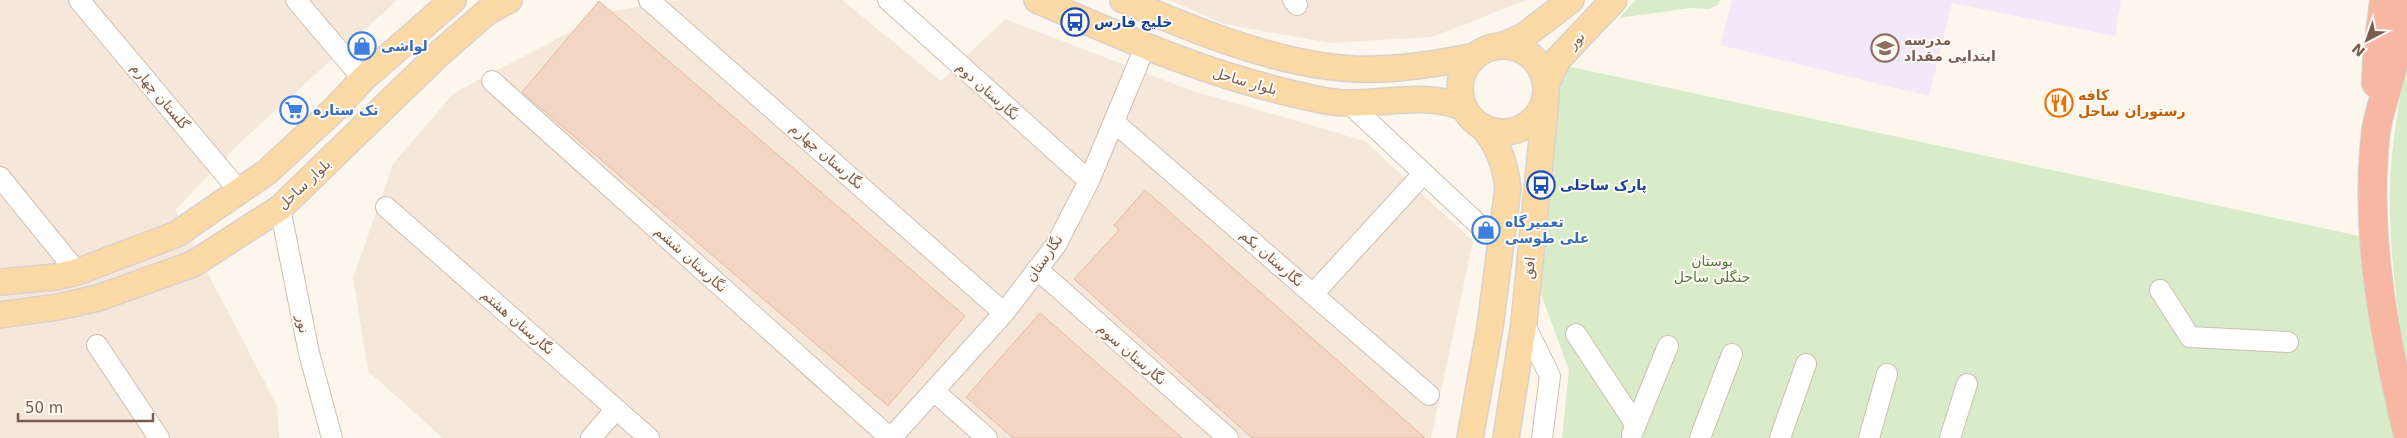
<svg xmlns="http://www.w3.org/2000/svg" width="2407" height="438" font-family="'DejaVu Sans','Noto Sans Arabic',sans-serif">
	<rect width="100%" height="100%" fill="#fdf6ec"/>
	<path fill="#f5e8da" d="M0 0H397L242 141 175 210 277 406 279 438H0Z
		M682 0H842L941 81 1005 19 1190 90 1365 141 1473 241 1431 438H443L368 371 353 278 393 164 454 93 608 12Z
		M1170 0H1526L1432 37 1330 43 1223 24Z"/>
	<path fill="#f3e8fa" d="M1732 0H2121L2115 36 1952 3 1929 96 1720 45Z"/>
	<path fill="#d8ecc9" d="M1635 0H1720L1718 5 1709 9 1691 8 1619 18Z
		M2407 58V369C2397 310 2389 250 2390 190 2391 146 2399 102 2407 58Z
		M1562 65 2359 236 2372 326 2399 438H1562L1569 370 1533 273Z"/>
	<path fill="#f3d5c3" stroke="#e6bba3" d="M599 1 965 316 888 406 522 92Z
		M1145 190 1425 438H1252L1074 279 1119 230 1114 225Z
		M1040 313 1182 438H1013L966 397Z"/>
	<g fill="none" stroke-linecap="round" stroke-linejoin="round">
		<g stroke="#d1beb0" stroke-width="22">
			<path id="minor" d="M79 0 240 192
				M296 0 363 79
				M649 0 1004 313
				M888 0 1089 181
				M1293 0 1297 5
				M492 81 890 438
				M1356 110 1478 224
				M1114 122 1429 395
				M0 177 77 272
				M386 207 649 438
				M280 208 309 353 332 438
				M1037 269 1228 438
				M2160 290 2190 337 2288 342
				M1313 294 1423 174
				M1524 323 1550 376 1542 438
				M1576 334 1636 425
				M97 345 159 438
				M934 391 987 438
				M1632 434 1668 346
				M591 438 616 409
				M891 438 1004 313 1056 245 1089 181 1145 47
				M1700 438 1732 354
				M1780 438 1806 364
				M1869 438 1887 374
				M1950 438 1967 384"/>
		</g>
		<g stroke="#dad1cd" stroke-width="28">
			<path id="major" d="M1037 0C1133 42 1222 81 1326 101 1370 109 1424 89 1464 108
				M1123 0C1186 27 1256 56 1325 66 1374 74 1427 66 1475 56
				M1501 46 1524 36 1571 0
				M1460 89a43 43 0 1 1 86 0a43 43 0 1 1-86 0Z
				M1546 85 1558 59 1614 0
				M0 282 55 277 77 272 177 234 267 172 335 109 363 79 453 0
				M0 315 58 307 98 298 193 264 280 208 440 53 487 12 509 0
				M1470 438 1490 327 1508 188C1505 164 1499 147 1484 128
				M1506 438 1524 323 1546 98"/>
		</g>
		<g stroke="#dad1cd" stroke-width="30">
			<path id="highway" d="M2407 10C2400 36 2394 62 2387 87 2383 102 2378 117 2376 131 2364 230 2384 335 2407 431
				M2376 83 2377 58 2384 0"/>
		</g>
		<use href="#minor" stroke="#fff" stroke-width="20"/>
		<use href="#major" stroke="#fbd9a5" stroke-width="25"/>
		<use href="#highway" stroke="#f7b7a3" stroke-width="28"/>
	</g>
	<defs>
		<g id="bus-ring" transform="scale(1.4375)"><circle r="9.5" fill="#fffaf3" stroke="#1a4fb4" stroke-width="1.5"/><path d="M-5-6H5V4H4V6H2V4H-2V6H-4V4H-5ZM-3.5-4V0h7V-4ZM-3.5 1.2v1.5H-2V1.2ZM2 1.2v1.5H3.5V1.2Z" fill="#1a4fb4"/></g>
		<g id="shop-ring" transform="scale(1.4375)"><circle r="9.5" fill="#fffaf3" stroke="#3f7fe0" stroke-width="1.5"/><path d="M-5-2.5h2.3a2.7 3.5 0 0 1 5.4 0H5L5.5 6h-11ZM-1.5-2.5h3a1.5 2.3 0 0 0-3 0Z" fill="#3f7fe0"/></g>
		<g id="school-ring" transform="scale(1.4375)"><circle r="9.5" fill="#fffaf3" stroke="#8d6e63" stroke-width="1.5"/><path d="M0-5L7-2L0 1L-7-2ZM-4 1L0 2.5L4 1V4Q0 6-4 4Z" fill="#8d6e63"/></g>
		<g id="restaurant-ring" transform="scale(1.4375)"><circle r="9.5" fill="#fffaf3" stroke="#e8710a" stroke-width="1.5"/><path d="M-5-6h1v4h1v-4h1v4h1v-4h1v5L-1.5 .5V6h-2V.5L-5-1ZM5-6V6H3V1.5H1.5Q1.5-4 5-6Z" fill="#e8710a"/></g>
		<g id="supermarket-ring" transform="scale(1.4375)"><circle r="9.5" fill="#fffaf3" stroke="#3f7fe0" stroke-width="1.5"/><path d="M-6-5.5h2.5l.6 2H6L4.5 2H-2.5L-4.4-4H-6ZM-1.5 3.2a1.3 1.3 0 1 0 .1 0ZM3 3.2a1.3 1.3 0 1 0 .1 0Z" fill="#3f7fe0"/></g>
	</defs>
	<g fill-rule="evenodd">
		<use href="#bus-ring" x="1075" y="22"/>
		<use href="#shop-ring" x="362" y="46"/>
		<use href="#school-ring" x="1885" y="48"/>
		<use href="#restaurant-ring" x="2059" y="103"/>
		<use href="#supermarket-ring" x="294" y="110"/>
		<use href="#bus-ring" x="1541" y="185"/>
		<use href="#shop-ring" x="1486" y="230"/>
	</g>
	<g text-anchor="middle" dominant-baseline="central" stroke-width="4" stroke-linejoin="round" paint-order="stroke">
		<g font-size="14" font-weight="bold" fill="#164399" stroke="#fffaf3" text-anchor="start">
			<text x="1094" y="22">خلیج فارس</text>
			<text x="1560" y="185">پارک ساحلی</text>
		</g>
		<g font-size="14" fill="#7a5c4d" stroke="#fffaf3">
			<text transform="translate(1576 40) rotate(-46)">نور</text>
			<text transform="translate(1245 81) rotate(16)">بلوار ساحل</text>
			<text transform="translate(988 91) rotate(42)">نگارستان دوم</text>
			<text transform="translate(160 96) rotate(50)">گلستان چهارم</text>
			<text transform="translate(827 156) rotate(41)">نگارستان چهارم</text>
			<text transform="translate(304 184) rotate(-43)">بلوار ساحل</text>
			<text transform="translate(1044 258) rotate(-55)">نگارستان</text>
			<text transform="translate(1272 258) rotate(41)">نگارستان یکم</text>
			<text transform="translate(691 259) rotate(42)">نگارستان ششم</text>
			<text transform="translate(1529 268) rotate(-84)">افق</text>
			<text transform="translate(518 322) rotate(41)">نگارستان هشتم</text>
			<text transform="translate(303 324) rotate(79)">نور</text>
			<text transform="translate(1132 354) rotate(41)">نگارستان سوم</text>
		</g>
		<g font-size="14" font-weight="bold" fill="#785e54" stroke="#fffaf3" text-anchor="start">
			<text x="1904" y="40">مدرسه<tspan x="1904" dy="16">ابتدایی مقداد</tspan></text>
		</g>
		<g font-size="14" font-weight="bold" fill="#366cbe" stroke="#fffaf3" text-anchor="start">
			<text x="381" y="46">لواشی</text>
			<text x="313" y="110">تک ستاره</text>
			<text x="1505" y="222">تعمیرگاه<tspan x="1505" dy="16">علی طوسی</tspan></text>
		</g>
		<g font-size="14" font-weight="bold" fill="#c56008" stroke="#fffaf3" text-anchor="start">
			<text x="2078" y="95">کافه<tspan x="2078" dy="16">رستوران ساحل</tspan></text>
		</g>
		<g font-size="14" fill="#537a41" stroke="#fffaf3">
			<text x="1712" y="261">بوستان<tspan x="1712" dy="16">جنگلی ساحل</tspan></text>
		</g>
	</g>
	<g transform="translate(2367 40) rotate(221)" stroke="#fffaf3" stroke-width="4" paint-order="stroke">
	<path d="M0-4L9 19L0 12L-9 19Z" fill="#7a5c4d"/>
	<text y="-8" font-size="14" font-weight="bold" text-anchor="middle" fill="#7a5c4d">N</text>
	</g>
	<path d="M18 413v8h135v-8" fill="none" stroke="#7a5c4d" stroke-width="2.5"/>
	<text x="25" y="413" font-size="15" fill="#7a5c4d" stroke="#fffaf3" stroke-width="4" paint-order="stroke">50 m</text>
</svg>
